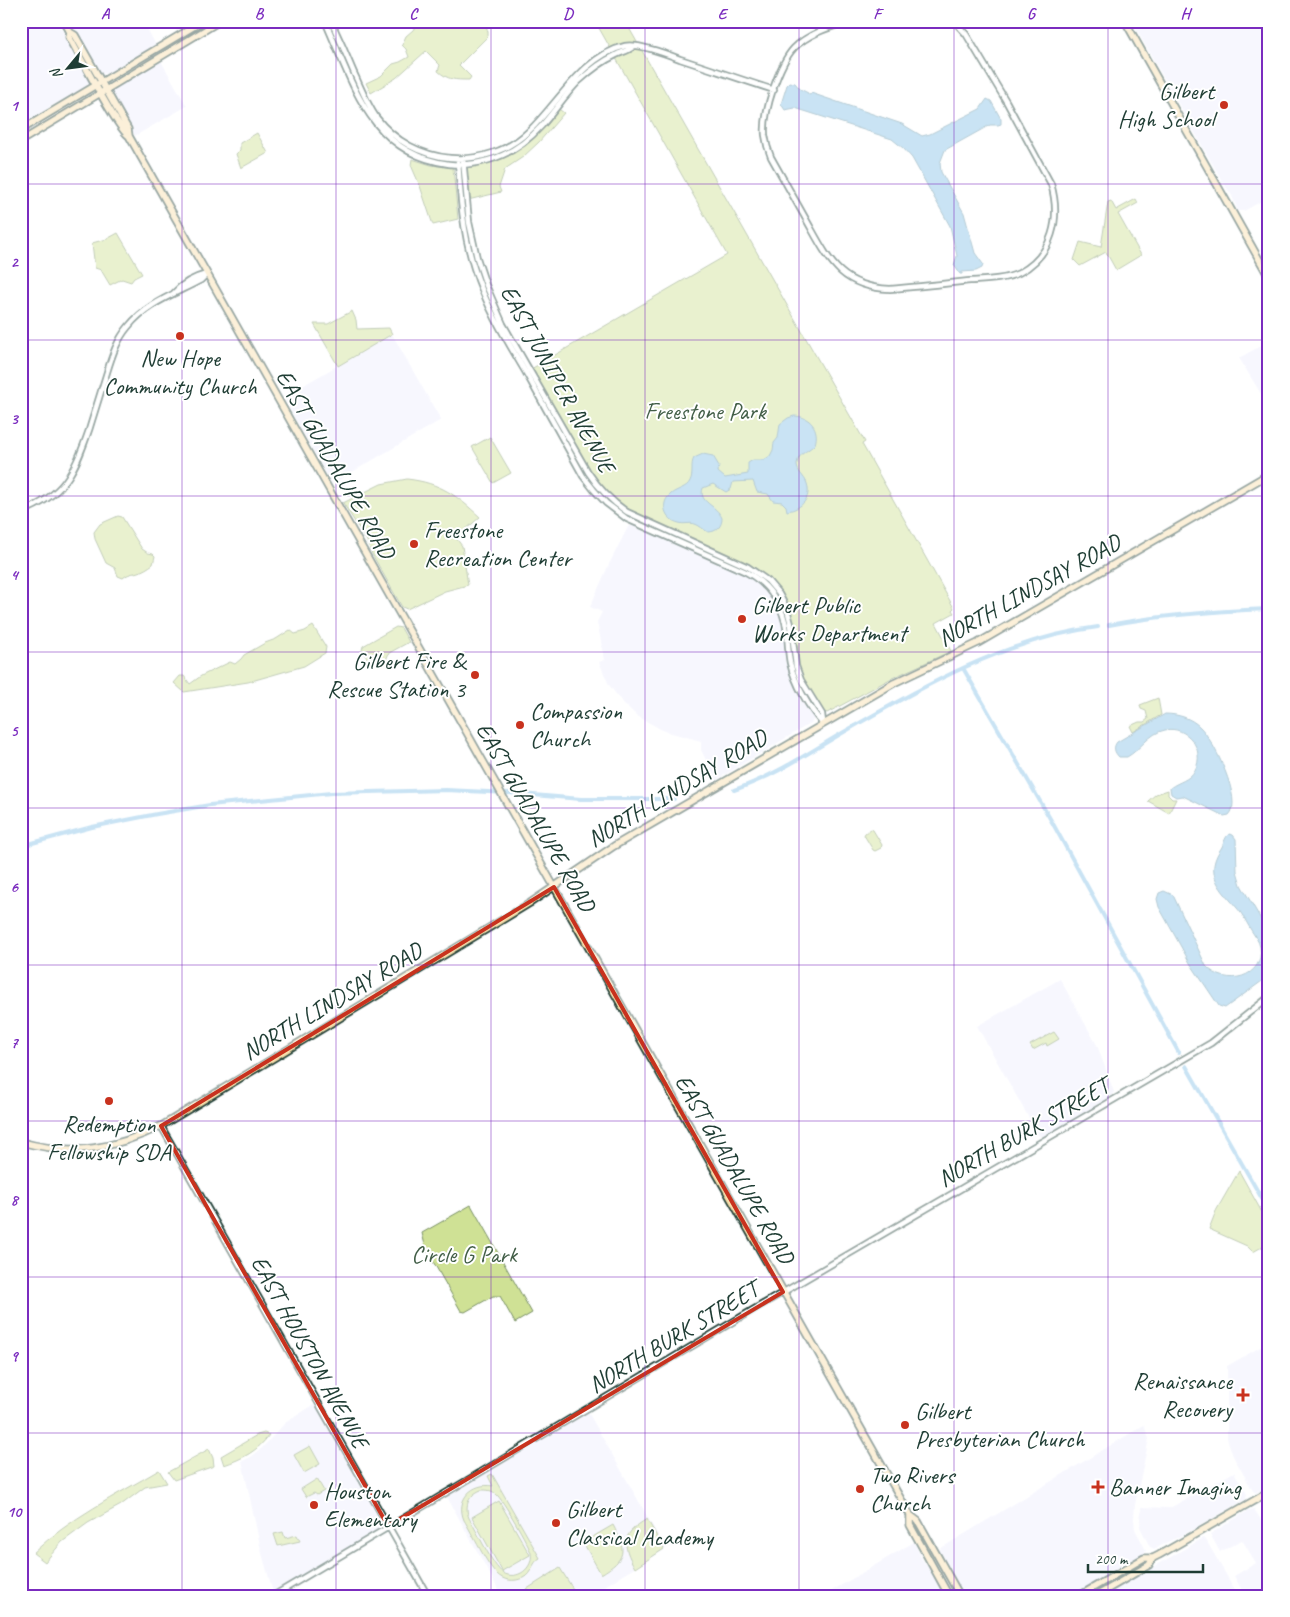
<svg xmlns="http://www.w3.org/2000/svg" width="1290" height="1617" font-family="Caveat,sans-serif">
	<rect width="100%" height="100%" fill="#fff"/>
	<filter id="ink" filterUnits="userSpaceOnUse"><feTurbulence type="fractalNoise" baseFrequency=".02" numOctaves="2"/><feDisplacementMap in="SourceGraphic" scale="10" xChannelSelector="R" yChannelSelector="G"/><feConvolveMatrix kernelMatrix="1 2 1 2 8 2 1 2 1" color-interpolation-filters="sRGB"/></filter>
	<g filter="url(#ink)">
		<path fill="#eeeefd" d="M21 21H56L70 42 90 80V84L85 88 48 108 21 127Z
			M71 21H143L156 45 108 73 103 74 99 71Z
			M1141 21H1269V197L1244 211H1238L1232 196 1222 181 1136 29V24Z
			M161 61 187 106 135 136 113 97 112 91 116 88Z
			M392 334 441 420 332 484 283 397Z
			M1269 341V407L1239 358Z
			M632 525 754 579 768 592 781 612 784 624 785 650 791 673 814 719 811 723 716 780 701 750V741L664 731 637 716 622 702 609 685 599 662 605 660 597 622 602 612 590 607 609 564 628 527Z
			M1060 979 1097 1045 1114 1092 1112 1096 1044 1136H1039L977 1026Z
			M1269 1342V1486L1256 1493 1253 1491 1233 1456 1227 1438V1366Z
			M318 1402 388 1526 274 1596 261 1550 242 1461 251 1457 262 1448 285 1423Z
			M588 1412 666 1549 588 1596H502L447 1497Z
			M1144 1425 1149 1439 1135 1505 1134 1519 1135 1529 1146 1550 1144 1555 1072 1596H964L938 1550Z
			M1234 1472 1247 1494 1246 1499 1196 1528 1155 1549 1150 1547 1140 1527 1141 1507 1170 1508Z
			M1254 1509 1269 1532V1596H1245L1234 1576 1256 1563 1242 1540 1220 1552 1210 1534 1249 1510Z
			M1203 1538 1206 1540 1235 1590 1224 1596H1104Z
			M914 1542 922 1559 938 1583 943 1596H823Z"/>
		<path fill="#cfe195" stroke="#778f64" fill-rule="evenodd" d="M419 21H446L448 25 454 21H484L488 32V36L459 65 471 77 469 80C455 80 448 80 438 71L440 65 426 51 396 78 371 93 366 83 381 76 393 64 400 62 409 57 406 49 402 45 406 36 413 30Z
			M595 21H625L865 442 862 444 954 608 952 610 954 613 936 623 951 651 890 679 827 713 822 711C814 698 804 684 799 670 794 656 795 642 794 627 791 601 772 579 750 566L641 517 612 499 589 470 531 369 727 255Z
			M555 106 564 113 539 142 523 157 505 169 499 187 501 192 468 200 463 162C510 156 526 141 555 106Z
			M257 133 268 153 241 168 236 154 240 150V143Z
			M412 159 431 165 453 168 458 219 433 225 420 186 411 165Z
			M1136 199 1138 203 1118 214 1141 255 1116 270 1106 252 1080 266 1074 260 1080 242 1101 247 1108 202 1111 201 1116 210Z
			M118 233 142 274 134 278 131 282 122 279 110 285 101 270 95 268 92 243 107 239Z
			M352 311 356 320 357 329 389 328 392 334 338 366 314 324H328Z
			M490 437 511 473 493 483 472 447Z
			M407 479C441 483 456 495 480 517L456 538 462 546 468 585 445 591 407 609 402 607 372 554 367 541 343 503 381 484Z
			M118 516 122 517 142 549 148 553 153 554 155 556 153 564C149 567 143 571 138 572 132 574 129 573 123 578L118 576 115 568 106 563 95 539 94 532 100 524Z
			M313 626 326 647 325 653 304 666 248 682 184 692 174 683 180 676H184L190 684 201 676 230 662 235 664 241 659 244 655 265 643 276 639 290 630 295 634 305 631Z
			M396 627 401 628 409 642 389 653 386 660 373 664 370 663 362 650 363 646Z
			M1158 698 1161 715 1133 732 1130 726 1139 722H1144L1148 719 1146 711 1141 709 1140 705Z
			M1168 790V795L1172 799H1176L1169 813 1148 801 1156 794Z
			M871 829 873 830 882 845 881 848 875 851 873 850 864 835 865 833Z
			M1054 1032 1059 1039 1047 1046 1046 1043 1033 1050 1030 1045Z
			M1239 1171 1269 1225V1243L1253 1252 1247 1246 1209 1229 1216 1211Z
			M471 1205 532 1313 515 1323 500 1296H493L465 1312 461 1311 426 1249 422 1233Z
			M264 1433 269 1435C258 1451 242 1459 224 1465L221 1456 257 1435Z
			M310 1446 320 1464 304 1473 294 1455Z
			M209 1449 213 1458 214 1466 174 1480 168 1472Z
			M159 1470 167 1483 145 1487 121 1505 88 1523 62 1542 45 1562 33 1553C70 1518 115 1496 159 1470Z
			M492 1474 540 1558C532 1562 532 1574 523 1578 514 1582 504 1581 497 1574 487 1565 472 1533 464 1520 455 1499 473 1482 493 1486L488 1476ZM481 1490C487 1490 492 1490 496 1494 502 1498 529 1545 531 1553 534 1568 517 1581 503 1573 493 1567 476 1529 469 1518 464 1505 469 1495 481 1490Z
			M317 1479 324 1491 317 1495 314 1493 306 1497 301 1489Z
			M499 1501 530 1555 502 1571 472 1517Z
			M647 1519 664 1549 635 1568C621 1543 622 1534 647 1519Z
			M613 1525C627 1551 626 1559 601 1574L584 1544V1542Z
			M283 1532 285 1538 297 1535 300 1541 278 1546 274 1534Z
			M560 1568 576 1594 574 1596H516Z"/>
		<path fill="#87c1e6" stroke="#5d8c9f" d="M790 82 795 83 800 89 808 93V94L810 95 811 93 902 124 922 136 930 134 980 109 987 99 991 101 1001 119V124L998 125H990L945 150 940 163 941 172 964 213 975 253 983 264 982 268 976 271 962 272V274H960L954 265 957 256 950 226 912 158 903 148 892 139 795 108 785 110 781 104 787 85Z
			M794 416C810 416 820 429 815 444 810 450 800 453 798 460 794 469 802 474 806 481 813 497 802 509 787 511L786 506 782 502 773 501 768 494 757 492 753 481 733 482 731 489 726 492 713 484 703 488C698 503 716 504 722 518 722 526 717 532 708 532 704 530 699 525 695 524 690 522 684 525 679 523 665 520 659 503 671 494 677 489 687 488 690 481 694 473 690 465 694 458L703 454 713 456 719 466 718 472 725 478 748 474V463L753 460H764L770 456 773 450 774 443 778 438 780 424 788 418Z
			M1165 714C1178 714 1191 718 1200 727 1213 739 1244 802 1229 815L1224 816 1183 796 1176 797 1171 794 1170 788C1179 781 1189 781 1195 770 1206 750 1187 725 1165 730 1149 733 1140 750 1127 757H1119C1114 752 1113 747 1117 742Z
			M1229 834 1233 835 1236 839 1237 871 1241 885 1269 933V976L1225 1008 1219 1006 1190 963 1159 907 1157 899 1159 893 1164 891 1173 895 1206 966C1226 988 1265 977 1260 947 1259 941 1254 935 1251 930 1248 925 1245 919 1241 913 1227 894 1202 878 1220 850 1224 845 1224 838 1229 834Z"/>
		<g fill="none" stroke-linecap="round" stroke-linejoin="round">
			<path stroke="#87c1e6" stroke-width="4" d="M1109 625C1161 615 1215 611 1269 609
				M963 668 1052 822 1179 1053
				M734 790C773 777 808 753 844 732 923 686 1005 639 1098 627
				M21 846 92 827 157 814 210 805 331 793 446 790 509 793 581 799H674
				M1186 1066 1269 1211"/>
			<g stroke="#1f3d34" stroke-width="8">
				<path id="minor" d="M325 21C353 83 370 154 449 164 475 167 503 158 523 143 546 126 559 101 579 81 590 71 603 61 616 55 622 52 628 51 633 47
					M331 21C339 38 347 56 354 73 361 88 367 104 376 117 413 166 486 173 530 130 559 102 583 56 625 46 638 43 667 54 680 59 711 69 742 80 774 90
					M850 21C831 27 809 33 794 48 779 64 763 112 765 135 766 143 768 150 771 157 783 178 795 200 807 221 829 260 840 287 890 289 917 287 943 284 970 281 986 280 1004 280 1019 273 1053 255 1061 218 1051 184L1006 101 966 34 954 21
					M463 159 469 222 477 258 486 285 503 324 588 472C599 489 611 501 627 512L748 567 768 581 779 594 787 609 791 624 796 666 801 680 822 714 823 722
					M458 160C460 196 463 233 474 268 486 306 506 339 526 373 545 408 564 442 583 476L594 490 606 503 627 519 746 572C769 584 784 606 787 633 788 643 788 653 790 663 795 684 809 708 823 724
					M174 293C182 284 195 277 207 274
					M21 512C64 496 75 471 89 430 95 411 101 391 107 372 112 356 117 340 128 327 147 303 175 294 201 280L207 274
					M161 1126 428 1596
					M273 1596 751 1311 1211 1043 1269 997"/>
			</g>
			<g stroke="#1f3d34" stroke-width="9">
				<path id="major" d="M64 21 70 32 69 37C79 54 118 130 129 136L910 1515 918 1521 960 1596
					M1125 21 1269 277
					M70 32 75 35 128 129 129 136
					M21 130 203 21
					M21 141 220 21
					M21 1142C73 1156 115 1149 161 1126L530 903 614 846 894 683 978 643 1269 474
					M910 1515V1525L949 1596
					M1079 1596 1144 1558H1153
					M1096 1596 1149 1565 1153 1558 1159 1555 1269 1492"/>
			</g>
			<use href="#minor" stroke="#fff" stroke-width="4.5"/>
			<use href="#major" stroke="#f8deab" stroke-width="5.5"/>
		</g>
	</g>
	<path d="M0 0H1290V1617H0ZM554 887 783 1292 388 1526 161 1126Z" fill="#fff" fill-opacity=".55" fill-rule="evenodd"/>
	<path fill="none" stroke="#c8321e" stroke-width="4" stroke-linejoin="round" d="M554 887 783 1292 388 1526 161 1126Z"/>
	<path fill="none" stroke="#7b2cbf" stroke-width="1" stroke-opacity="0.55" d="M182 21V1596M336 21V1596M491 21V1596M645 21V1596M799 21V1596M954 21V1596M1108 21V1596M21 184H1269M21 340H1269M21 496H1269M21 652H1269M21 808H1269M21 965H1269M21 1121H1269M21 1277H1269M21 1433H1269"/>
	<g fill="#c8321e" stroke="#fff" stroke-width="2">
		<circle cx="1224" cy="105" r="5"/>
		<circle cx="180" cy="336" r="5"/>
		<circle cx="414" cy="544" r="5"/>
		<circle cx="742" cy="619" r="5"/>
		<circle cx="475" cy="675" r="5"/>
		<circle cx="520" cy="725" r="5"/>
		<circle cx="109" cy="1101" r="5"/>
		<path d="M1240.5 1387.5h5v5h5v5h-5v5h-5v-5h-5v-5h5z"/>
		<circle cx="905" cy="1425" r="5"/>
		<path d="M1095.5 1479.5h5v5h5v5h-5v5h-5v-5h-5v-5h5z"/>
		<circle cx="860" cy="1489" r="5"/>
		<circle cx="314" cy="1505" r="5"/>
		<circle cx="556" cy="1523" r="5"/>
	</g>
	<g text-anchor="middle" dominant-baseline="central" stroke-width="4" stroke-linejoin="round" paint-order="stroke">
		<g font-size="24" fill="#1f3d34" stroke="#fff" text-anchor="start">
			<text x="1214" y="91" text-anchor="end">Gilbert<tspan x="1214" dy="28">High School</tspan></text>
			<text x="180" y="358" text-anchor="middle">New Hope<tspan x="180" dy="28">Community Church</tspan></text>
			<text x="424" y="530">Freestone<tspan x="424" dy="28">Recreation Center</tspan></text>
			<text x="752" y="605">Gilbert Public<tspan x="752" dy="28">Works Department</tspan></text>
			<text x="465" y="661" text-anchor="end">Gilbert Fire &amp;<tspan x="465" dy="28">Rescue Station 3</tspan></text>
			<text x="530" y="711">Compassion<tspan x="530" dy="28">Church</tspan></text>
			<text x="109" y="1124" text-anchor="middle">Redemption<tspan x="109" dy="28">Fellowship SDA</tspan></text>
			<text x="1232" y="1381" text-anchor="end">Renaissance<tspan x="1232" dy="28">Recovery</tspan></text>
			<text x="915" y="1411">Gilbert<tspan x="915" dy="28">Presbyterian Church</tspan></text>
			<text x="870" y="1475">Two Rivers<tspan x="870" dy="28">Church</tspan></text>
			<text x="1109" y="1487">Banner Imaging</text>
			<text x="324" y="1491">Houston<tspan x="324" dy="28">Elementary</tspan></text>
			<text x="566" y="1509">Gilbert<tspan x="566" dy="28">Classical Academy</tspan></text>
		</g>
		<g font-size="24" fill="#1f3d34" stroke="#fff">
			<text transform="translate(558 379) rotate(61)">EAST JUNIPER AVENUE</text>
			<text transform="translate(336 464) rotate(60)">EAST GUADALUPE ROAD</text>
			<text transform="translate(1029 590) rotate(-29)">NORTH LINDSAY ROAD</text>
			<text transform="translate(677 788) rotate(-31)">NORTH LINDSAY ROAD</text>
			<text transform="translate(536 817) rotate(60)">EAST GUADALUPE ROAD</text>
			<text transform="translate(332 1001) rotate(-31)">NORTH LINDSAY ROAD</text>
			<text transform="translate(1023 1132) rotate(-30)">NORTH BURK STREET</text>
			<text transform="translate(735 1169) rotate(60)">EAST GUADALUPE ROAD</text>
			<text transform="translate(673 1337) rotate(-31)">NORTH BURK STREET</text>
			<text transform="translate(310 1352) rotate(61)">EAST HOUSTON AVENUE</text>
		</g>
		<g font-size="24" fill="#425e47" stroke="#fff">
			<text x="705" y="411">Freestone Park</text>
			<text x="464" y="1254">Circle G Park</text>
		</g>
	</g>
	<rect width="1290" height="1617" fill="none" stroke="#fff" stroke-width="55"/>
	<g transform="translate(68 68) rotate(241)" stroke="#ffffff" stroke-width="4" paint-order="stroke">
	<path d="M0-4L9 19L0 12L-9 19Z" fill="#1f3d34"/>
	<text y="-8" font-size="14" font-weight="bold" text-anchor="middle" fill="#1f3d34">N</text>
	</g>
	<path d="M1088 1564v8h115v-8" fill="none" stroke="#1f3d34" stroke-width="2.5"/>
	<text x="1095" y="1564" font-size="15" fill="#1f3d34" stroke="#ffffff" stroke-width="4" paint-order="stroke">200 m</text>
	<rect x="28" y="28" width="1234" height="1562" fill="none" stroke="#7b2cbf" stroke-width="2"/>
	<g font-size="16" text-anchor="middle" font-weight="bold" fill="#7b2cbf">
		<text x="105" y="19">A</text>
		<text x="259" y="19">B</text>
		<text x="413" y="19">C</text>
		<text x="568" y="19">D</text>
		<text x="722" y="19">E</text>
		<text x="877" y="19">F</text>
		<text x="1031" y="19">G</text>
		<text x="1185" y="19">H</text>
		<text x="14" y="111">1</text>
		<text x="14" y="267">2</text>
		<text x="14" y="424">3</text>
		<text x="14" y="580">4</text>
		<text x="14" y="736">5</text>
		<text x="14" y="892">6</text>
		<text x="14" y="1048">7</text>
		<text x="14" y="1205">8</text>
		<text x="14" y="1361">9</text>
		<text x="14" y="1517">10</text>
	</g>
</svg>
